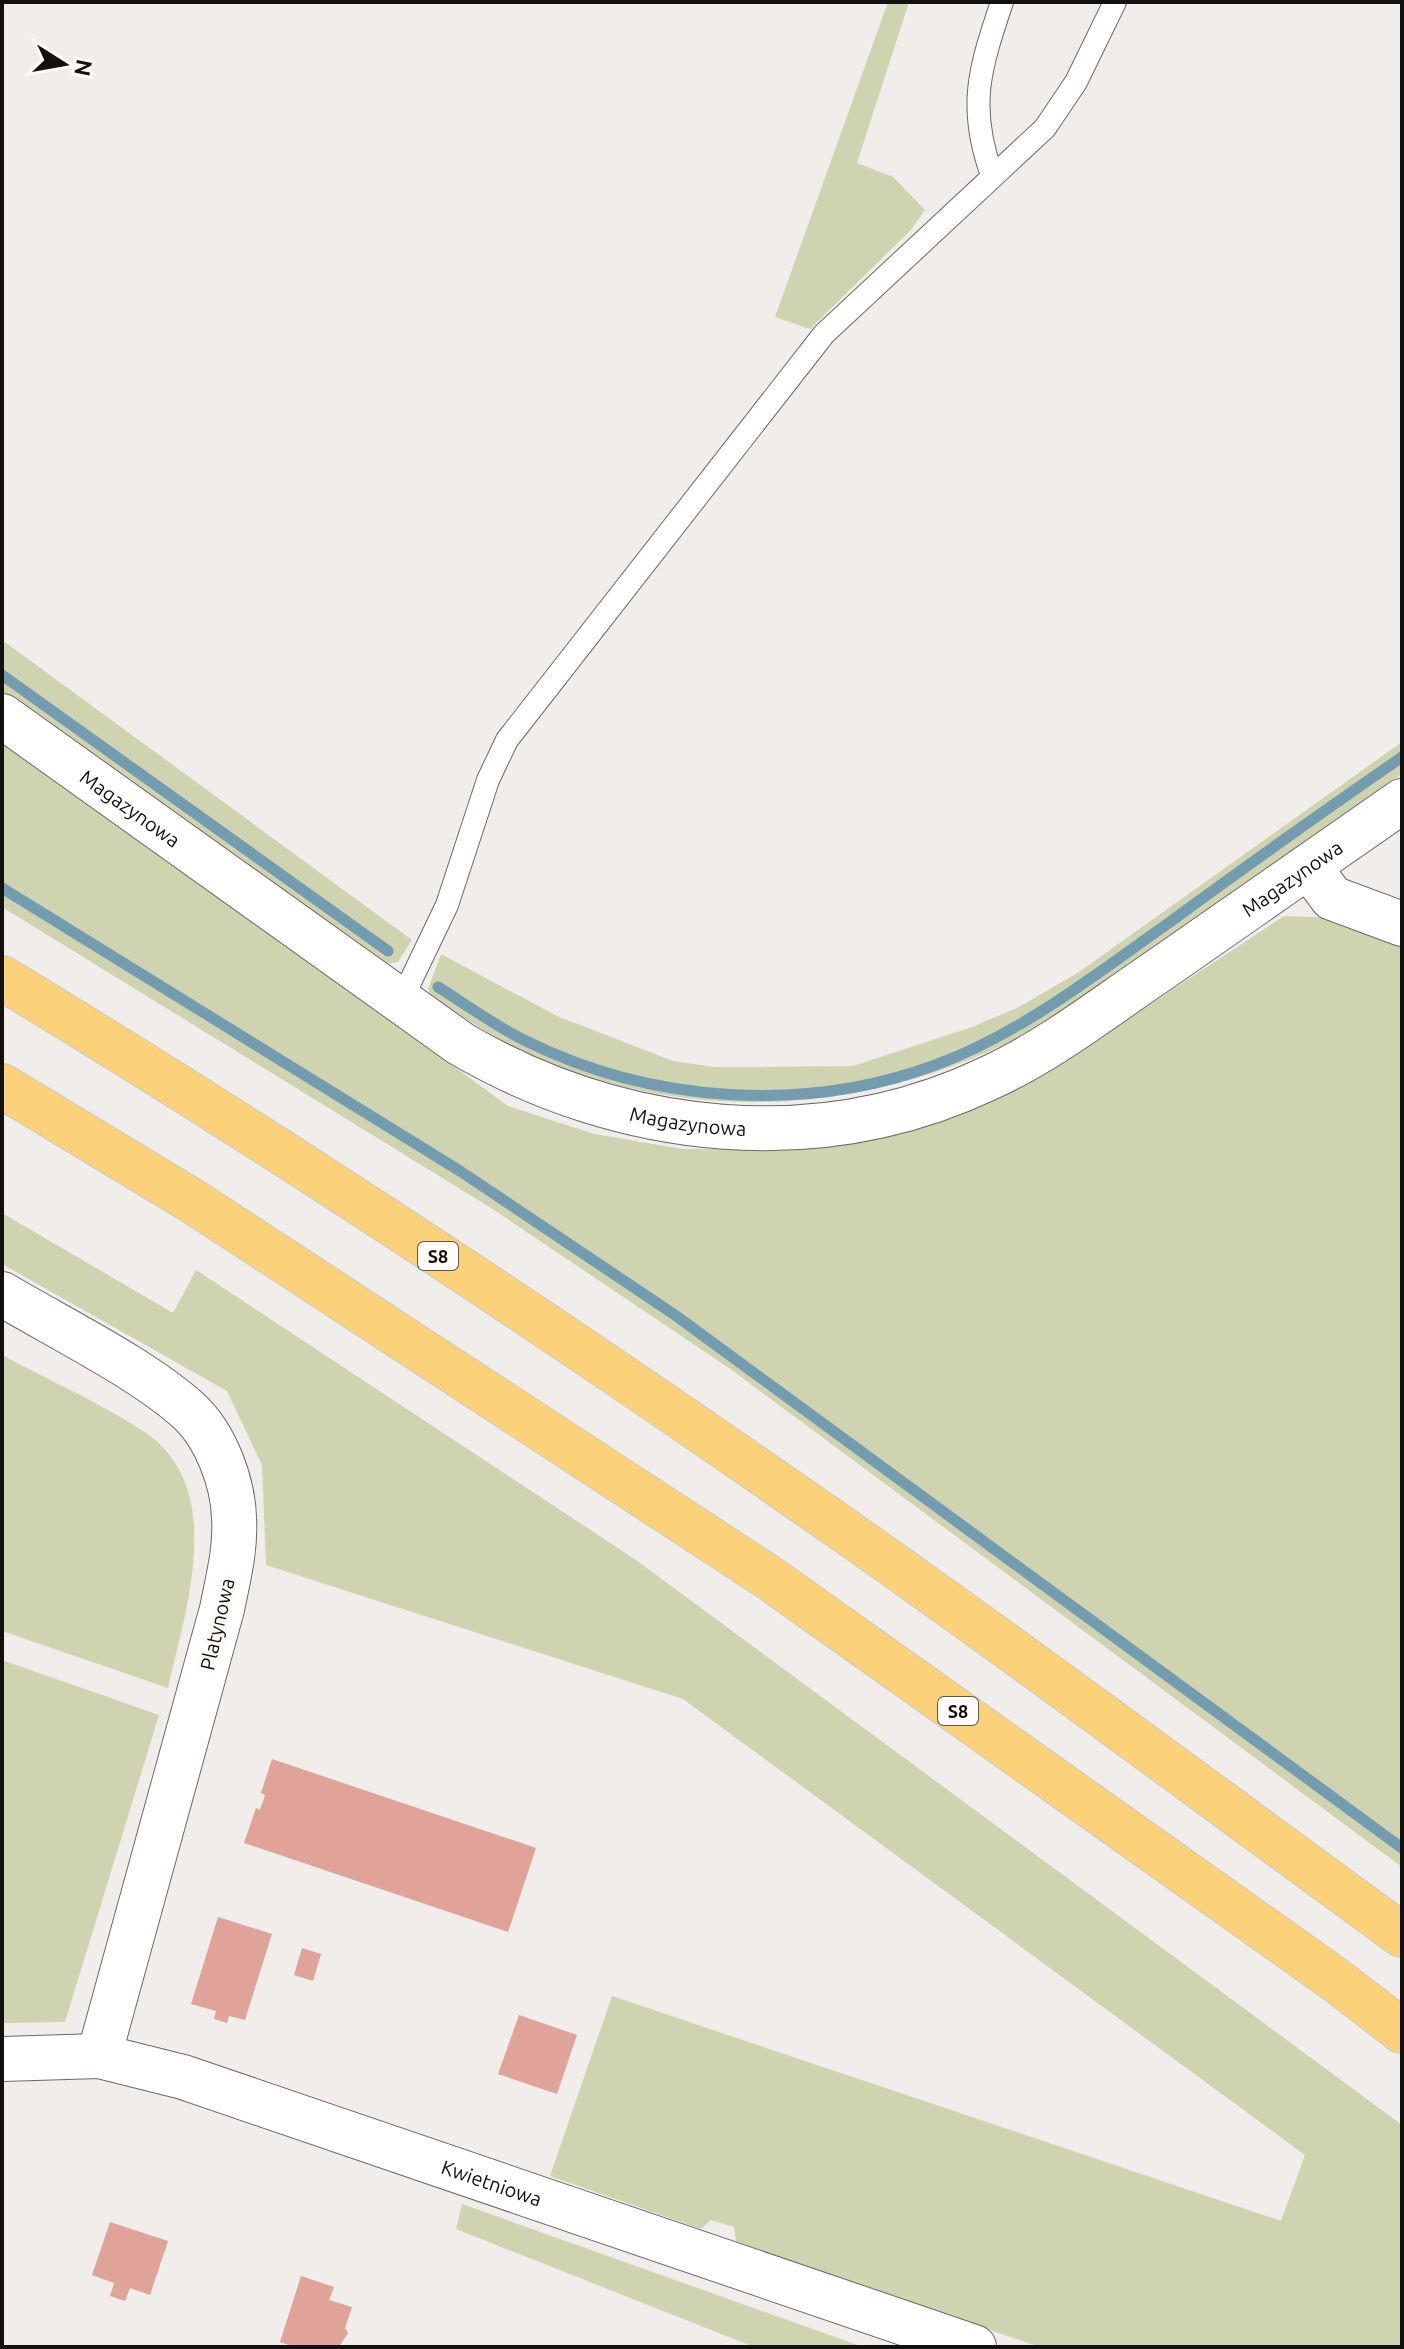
<svg xmlns="http://www.w3.org/2000/svg" width="1404" height="2349" font-family="Ubuntu,sans-serif">
	<rect width="100%" height="100%" fill="#f1edea"/>
	<path fill="#cfd3af" d="M888 2H909L857 163 893 177 925 210 910 231 810 329 775 317Z
		M2 640 412 940 398 962 385 964 2 691Z
		M1402 742V774C1329 825 1256 876 1183 927 1125 967 1066 1016 1001 1046 848 1116 688 1122 532 1056 497 1040 465 1018 433 998L428 989 441 954 557 1016 673 1061 715 1067 853 1066 972 1027 1019 1007 1079 972Z
		M2 743 305 957 508 1106 594 1134 683 1149H737L875 1138 990 1100 1143 1009 1284 916 1344 918 1402 939V1867L729 1368 491 1208 2 907Z
		M2 1213 173 1313 196 1270 636 1560 1402 2125V2347H1040L763 2253 736 2241 734 2227 711 2220 701 2229 550 2176 612 1996 1281 2221 1305 2155 683 1699 266 1565 262 1465 227 1391 2 1264Z
		M2 1355C48 1380 99 1402 143 1431 228 1486 186 1608 168 1688L2 1631Z
		M2 1660 159 1715 65 2022 2 2023Z
		M462 2204 863 2347H754L456 2229Z"/>
	<g fill="none" stroke-linecap="round" stroke-linejoin="round">
		<path stroke="#739cb1" stroke-width="11" d="M2 675 388 951
			M2 888 460 1171 675 1315 1402 1848
			M438 987C467 1005 495 1026 526 1041 651 1103 806 1114 938 1064 1023 1032 1096 974 1170 922 1246 866 1324 811 1402 757"/>
	</g>
	<path fill="#e0a399" d="M272 1759 536 1848 508 1932 244 1843 256 1808 260 1810 265 1795 261 1793Z
		M218 1917 272 1934 245 2020 229 2016 227 2023 214 2019 216 2011 191 2004Z
		M302 1948 321 1954 313 1981 294 1975Z
		M519 2015 577 2035 557 2094 498 2074Z
		M110 2222 168 2241 150 2295 130 2288 125 2301 110 2296 114 2283 92 2275Z
		M301 2276 334 2287 329 2300 352 2307 345 2328 348 2333 339 2347H295L280 2342Z"/>
	<g fill="none" stroke-linecap="round" stroke-linejoin="round">
		<g stroke="#6d6967" stroke-width="24">
			<path id="service" d="M992 175C967 106 980 68 1002 2
				M401 1001 447 905 488 780 507 740 824 334 1045 128 1076 82 1115 2"/>
		</g>
		<g stroke="#6d6967" stroke-width="46">
			<g id="minor">
				<path d="M1309 867 1332 898 1402 924"/>
				<path d="M2 1294C59 1328 143 1369 190 1412 216 1437 233 1482 234 1518 236 1549 228 1579 222 1609L99 2056"/>
				<path id="s1" d="M2 2059 99 2056 183 2077 974 2347"/>
			</g>
		</g>
		<g stroke="#6d6967" stroke-width="46">
			<g id="tertiary">
				<path id="s2" d="M2 716 461 1044C622 1138 819 1159 989 1078 1050 1050 1103 1008 1158 971 1239 914 1321 858 1402 801"/>
			</g>
		</g>
		<g stroke="#cbcbca" stroke-width="46">
			<path id="motorway" d="M2 978C296 1156 583 1347 864 1544 1046 1672 1223 1805 1402 1935
				M2 1086 194 1202 768 1577 1333 1978 1402 2031"/>
		</g>
		<use href="#service" stroke="#fff" stroke-width="22"/>
		<use href="#minor" stroke="#fff" stroke-width="44"/>
		<use href="#tertiary" stroke="#fff" stroke-width="44"/>
		<use href="#motorway" stroke="#fbd179" stroke-width="44"/>
	</g>
	<g text-anchor="middle" dominant-baseline="central" stroke-width="7" stroke-linejoin="round" paint-order="stroke">
		<g fill="#fefaf7" stroke="#5a5755" stroke-width="2">
			<rect x="418" y="1242" width="40" height="28" rx="6"/>
			<rect x="938" y="1697" width="40" height="28" rx="6"/>
		</g>
		<g font-size="18" font-weight="bold" fill="#131110">
			<text x="438" y="1256">S8</text>
			<text x="958" y="1711">S8</text>
		</g>
		<g font-size="20" fill="#131110" stroke="#fefaf7">
			<text stroke="none"><textPath href="#s2" startOffset="158">Magazynowa</textPath></text>
			<text stroke="none"><textPath href="#s2" startOffset="1478">Magazynowa</textPath></text>
			<text stroke="none"><textPath href="#s2" startOffset="806">Magazynowa</textPath></text>
			<text transform="translate(217 1624) rotate(-77)">Platynowa</text>
			<text stroke="none"><textPath href="#s1" startOffset="510">Kwietniowa</textPath></text>
		</g>
	</g>
	<rect width="1404" height="2349" fill="none" stroke="#131110" stroke-width="8"/>
	<g transform="translate(64 64) rotate(101)" stroke="#fefaf7" stroke-width="6" paint-order="stroke">
	<path d="M0-6L14 30L0 20L-14 30Z" fill="#131110"/>
	<text y="-12" font-size="22" font-weight="bold" text-anchor="middle" fill="#131110">N</text>
	</g>
</svg>
